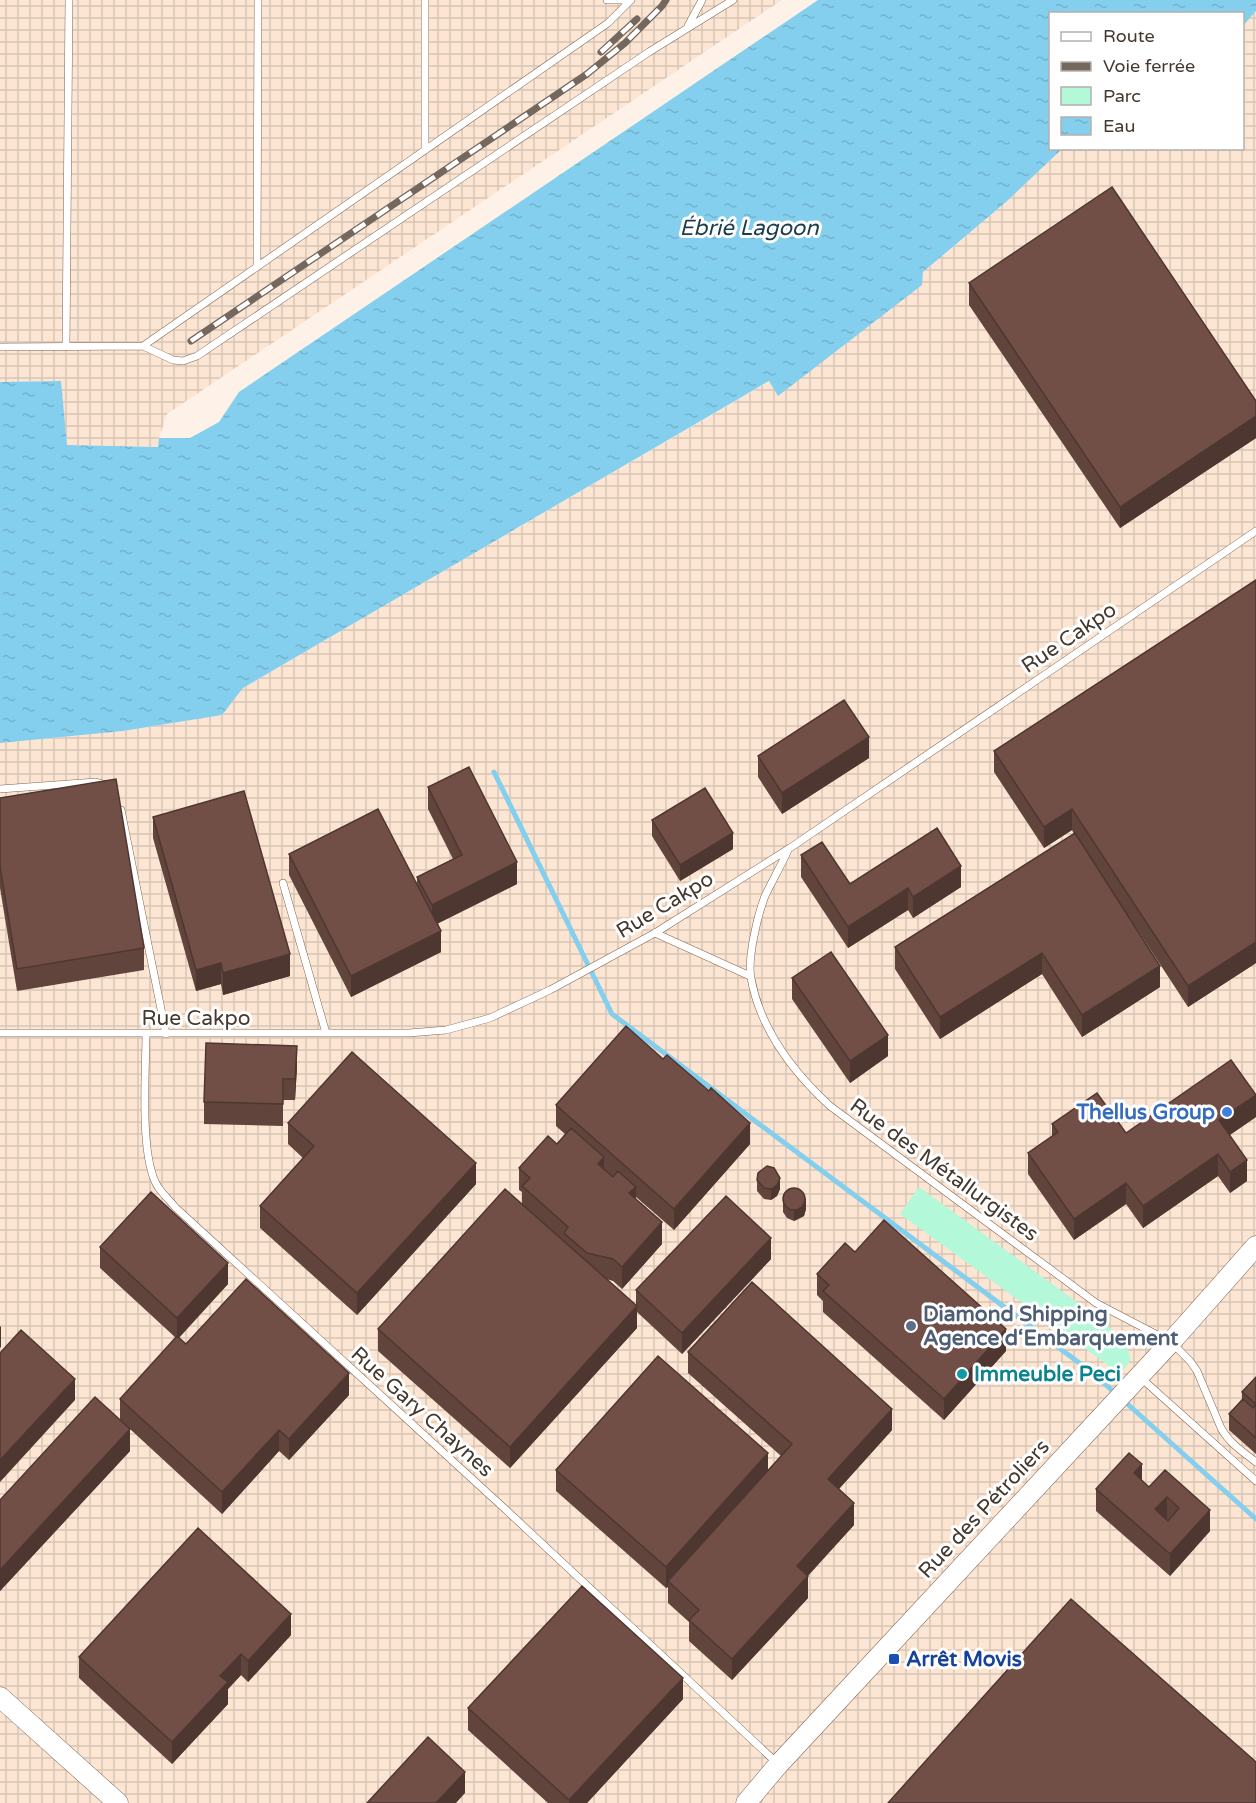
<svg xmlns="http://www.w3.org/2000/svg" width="1256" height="1803" font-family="'Varela Round',sans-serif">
	<defs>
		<pattern id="industrial-grid" width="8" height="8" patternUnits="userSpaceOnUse" patternTransform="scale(1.5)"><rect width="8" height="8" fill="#fce5d3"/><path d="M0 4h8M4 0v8" fill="none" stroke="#d9c5b5"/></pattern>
		<pattern id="water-ripples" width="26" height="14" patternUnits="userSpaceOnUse" patternTransform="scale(1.5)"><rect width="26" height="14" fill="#84cfed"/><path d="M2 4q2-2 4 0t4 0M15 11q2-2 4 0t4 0" fill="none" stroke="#73b2cc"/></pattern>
	</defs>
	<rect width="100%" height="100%" fill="#fef1e7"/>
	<path fill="url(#industrial-grid)" d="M0 0H782L167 414 159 438 158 447 67 445 60 381 0 382Z
		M1256 11V1803H0V743L123 731 222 715 243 688 770 381 778 395 1006 202 1062 149 1242 148 1243 26Z"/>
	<path fill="#b3f8d8" d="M919 1187 1107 1324 1127 1348 1131 1360 1120 1374 900 1214Z"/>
	<path fill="url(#water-ripples)" d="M818 0H1256V11L1243 26 1242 14H1050V148L1062 149 1006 202 923 272 922 285 778 396 769 381 243 688 222 715 123 731 0 743V382L61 381 67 445 158 447 159 438H190L219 422 239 392Z"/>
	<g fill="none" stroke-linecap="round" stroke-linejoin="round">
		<path stroke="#84cfed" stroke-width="5" d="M494 772 612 1014 1094 1374 1116 1394
			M1123 1400 1256 1519"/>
		<g stroke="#816650" stroke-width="8">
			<path id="lane" d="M607 0H631
				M688 26 702 0
				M425 150V0
				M257 267 258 0
				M143 346 608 23 631 0
				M0 347 143 346 173 360 183 361 197 356 649 52 733 0
				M66 347 69 0
				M0 789 96 782 103 784
				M121 810 166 1034
				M788 850C781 866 772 881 765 896 758 914 747 959 751 978 760 1029 792 1071 830 1106L1096 1303 1171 1342 1190 1361 1197 1371 1221 1428C1229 1443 1243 1452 1256 1462
				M283 883 326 1033
				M655 933 750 976
				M0 1033H409L446 1030 490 1018 550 990 655 933 790 848 1256 531
				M146 1034C146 1071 139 1157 158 1187 163 1194 170 1201 176 1208L504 1508 777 1763
				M1141 1378 1256 1481"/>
		</g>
		<g stroke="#816650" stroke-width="21">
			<path id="secondary" d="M0 1697 118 1803
				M746 1803 778 1765 1171 1342 1256 1246"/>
		</g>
		<use href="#lane" stroke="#fff" stroke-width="7"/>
		<use href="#secondary" stroke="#fff" stroke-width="20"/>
		<g stroke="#74685e" stroke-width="7">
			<path id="rail" d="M601 52 637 19
				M191 341 587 74 625 43 662 6 666 0"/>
		</g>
		<use href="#rail" stroke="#fff" stroke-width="4.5" stroke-dasharray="14" stroke-linecap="butt"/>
	</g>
	<path fill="#61443c" d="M969 283 1256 401V438L1120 528 969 305Z
		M1256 580V963L1188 1007 1135 926 1160 987 1082 1037 1042 974 940 1039 895 969V947L1074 834 1072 830 1044 848 994 772V751Z
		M758 756 869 758 782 814 758 777Z
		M428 787 517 884 437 924 441 952 351 997 289 875V854L417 885V877L453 859 428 809Z
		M0 798 144 948V970L17 991 0 888Z
		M153 817 290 976 223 995 221 984 196 991 153 838Z
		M652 820 733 849 680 881 652 836Z
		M801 855 850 884 961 887 913 918 908 910 848 948 801 877Z
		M792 978 888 1056 850 1083 792 999Z
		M297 1067 295 1100H283V1126L204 1124V1102Z
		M556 1105 750 1144 674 1230 636 1197V1199L662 1244 622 1289 613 1281 606 1279 636 1306V1290L771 1259 682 1354 637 1312V1328L510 1468 378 1351V1329L522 1204V1192L519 1190V1168L557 1144 565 1134 556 1126Z
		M1256 1117 1230 1135 1247 1181 1230 1193 1218 1176 1143 1228 1126 1204 1074 1240 1028 1174V1153L1052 1136V1124L1126 1133Z
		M288 1123 476 1184 357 1315 260 1228V1206L303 1158 288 1144Z
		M757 1180 780 1189 777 1196 771 1200 764 1199 757 1191Z
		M783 1201 806 1209 804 1216 794 1221 787 1218 783 1212Z
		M100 1247 228 1284 179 1338 186 1344 349 1395 289 1460 279 1451 222 1514 130 1429V1451L0 1591V1500L120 1420V1399L176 1338 100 1268Z
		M855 1252 1006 1351 944 1420 823 1312V1301L817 1295V1274Z
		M688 1352 892 1430 839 1489 854 1525 808 1576V1598L732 1680 689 1641V1622L668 1603V1587L666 1588 556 1491V1470H768L781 1456 688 1373Z
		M1256 1377V1454L1229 1430V1414L1242 1399V1392Z
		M1165 1470 1210 1531 1170 1576 1096 1511V1489L1142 1481 1149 1487Z
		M291 1635 248 1682 241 1675 228 1689V1704L172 1764 79 1678V1657Z
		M683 1699 587 1803H548L468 1730V1708Z"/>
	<path fill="#4f3731" d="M1256 416V438L1120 528V507Z
		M869 737V758L782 814V793Z
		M1072 809V830L1044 848V827Z
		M733 833V849L680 881V865Z
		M517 862V884L432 926V905Z
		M961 866V887L913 918V897Z
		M908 888V910L848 948V927Z
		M441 931V952L351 997V976Z
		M1256 942V963L1188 1007V986Z
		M1042 953V974L940 1039V1017Z
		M290 954V976L223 995V973Z
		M221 963V984L196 991V970Z
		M1160 966V987L1082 1037V1015Z
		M888 1035V1056L850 1083V1061Z
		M297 1046V1067L295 1100V1079Z
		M1256 1095V1117L1219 1142V1120Z
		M750 1123V1144L674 1230V1209Z
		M1218 1154V1176L1143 1228V1206Z
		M604 1157V1179L598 1164Z
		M1247 1160V1181L1230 1193V1172Z
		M476 1163V1184L357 1315V1293Z
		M780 1178V1189L777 1196 771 1200V1189Z
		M1126 1183V1204L1074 1240V1219Z
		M636 1187V1208L629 1193Z
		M806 1198V1209L804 1216 794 1221V1210Z
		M662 1222V1244L622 1289V1267Z
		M771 1238V1259L682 1354V1333Z
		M228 1263V1284L177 1339V1318Z
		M637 1306V1328L510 1468V1447Z
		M1 1326V1347L0 1348V1327Z
		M1006 1329V1351L944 1420V1399Z
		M349 1373V1395L289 1460V1439Z
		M75 1379V1400L0 1482V1460Z
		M892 1409V1430L828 1501V1479Z
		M130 1429V1451L0 1591V1570Z
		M279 1430V1451L222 1514V1492Z
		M768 1453V1474L668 1581V1587L666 1588V1567Z
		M1142 1464V1486L1134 1473Z
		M1167 1497V1518L1155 1531V1509Z
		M854 1503V1525L797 1587V1566Z
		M1210 1510V1531L1170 1576V1554Z
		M808 1576V1598L732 1680V1659Z
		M291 1614V1635L248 1682V1661Z
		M241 1654V1675L228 1689V1704L172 1764V1742L220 1676Z
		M683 1678V1699L587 1803H569V1800Z
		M465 1772V1793L456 1803H436Z"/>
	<path fill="#714f46" stroke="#4f3731" stroke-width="1.5" fill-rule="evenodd" d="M1112 187 1256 401V416L1120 507 969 283Z
		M1256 580V942L1188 986 1072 809 1044 827 994 751Z
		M844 700 869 737 782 793 758 756Z
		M469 767 517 862 432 905 417 877 462 855 428 787Z
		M116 779 144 948 17 969 0 867V798Z
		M705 788 733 833 680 865 652 820Z
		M244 791 290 954 223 973 221 963 196 970 153 817Z
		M378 809 441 931 351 976 289 854Z
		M937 828 961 866 913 897 908 888 848 927 801 855 822 842 850 884Z
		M1075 833 1160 966 1082 1015 1042 953 940 1017 895 947Z
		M831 952 888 1035 850 1061 792 978Z
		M626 1026 663 1059 667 1055 709 1091 711 1088 750 1123 674 1209 556 1105Z
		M206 1043 297 1046 295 1079H283V1104L204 1102Z
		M352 1052 476 1163 357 1293 260 1206 314 1146 288 1123Z
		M1231 1060 1256 1095 1219 1120 1247 1160 1230 1172 1218 1154 1143 1206 1126 1183 1074 1219 1028 1153 1058 1132 1052 1124 1097 1093 1126 1133Z
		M571 1128 604 1157 598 1164 613 1177 618 1171 636 1187 629 1193 662 1222 622 1267 613 1259 587 1253 564 1233 568 1227 522 1186 530 1178 519 1168 548 1136 557 1144Z
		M767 1166 774 1168 780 1178 777 1185 771 1189 764 1188 757 1180 758 1173Z
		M783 1199a11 11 0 1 1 22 0a11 11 0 1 1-22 0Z
		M505 1189 637 1306 510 1447 378 1329Z
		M151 1192 228 1263 177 1318 100 1247Z
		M726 1196 771 1238 682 1333 636 1290Z
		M884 1220 1006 1329 944 1399 823 1291 829 1285 817 1274 845 1243 855 1252Z
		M246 1279 349 1373 289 1439 279 1430 222 1492 120 1399 177 1336 186 1344Z
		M752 1282 892 1409 828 1479 854 1503 797 1566 808 1576 732 1659 689 1620 699 1610 668 1581 792 1444 688 1352Z
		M21 1330 75 1379 0 1460V1353Z
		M658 1356 768 1453 666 1567 556 1470Z
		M1256 1377V1404L1242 1392Z
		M95 1397 130 1429 0 1570V1500Z
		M1243 1399 1253 1408 1256 1404V1438L1229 1414Z
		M1129 1453 1142 1464 1134 1473 1149 1487 1165 1470 1210 1510 1170 1554 1096 1489ZM1167 1497 1179 1508 1168 1521 1155 1509Z
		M198 1528 291 1614 248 1661 241 1654 220 1676 228 1682 172 1742 79 1657Z
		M582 1586 683 1678 569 1800 468 1708Z
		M1071 1599 1256 1762V1803H888Z
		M428 1737 465 1772 436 1803H367Z"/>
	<circle fill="#3f7fe0" stroke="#fff" stroke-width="2" cx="1227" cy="1112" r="6"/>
	<circle fill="#5c6f8a" stroke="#fff" stroke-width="2" cx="911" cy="1326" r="6"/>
	<circle fill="#0f9aa8" stroke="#fff" stroke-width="2" cx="962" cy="1374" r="6"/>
	<rect fill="#1a4fb4" stroke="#fff" stroke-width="2" x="888" y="1653" width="12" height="12" rx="3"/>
	<g text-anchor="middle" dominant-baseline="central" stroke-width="6" stroke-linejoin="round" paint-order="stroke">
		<g font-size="21" fill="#45392f" stroke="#fff">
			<text transform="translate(1069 638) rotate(-34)">Rue Cakpo</text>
			<text transform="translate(665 905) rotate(-31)">Rue Cakpo</text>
			<text x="196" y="1018">Rue Cakpo</text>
			<text transform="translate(944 1170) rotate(36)">Rue des Métallurgistes</text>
			<text transform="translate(422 1412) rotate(42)">Rue Gary Chaynes</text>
			<text transform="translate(984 1509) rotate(-47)">Rue des Pétroliers</text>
		</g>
		<g font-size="21" font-weight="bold" fill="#366cbe" stroke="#fff" text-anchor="end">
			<text x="1215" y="1112">Thellus Group</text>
		</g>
		<g font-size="21" font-weight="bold" fill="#4e5e75" stroke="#fff" text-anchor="start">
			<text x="923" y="1314">Diamond Shipping<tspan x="923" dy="24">Agence d‘Embarquement</tspan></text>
		</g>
		<g font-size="21" font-weight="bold" fill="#0d838f" stroke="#fff" text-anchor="start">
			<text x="974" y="1374">Immeuble Peci</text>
		</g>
		<g font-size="21" font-weight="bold" fill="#164399" stroke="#fff" text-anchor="start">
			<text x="906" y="1659">Arrêt Movis</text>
		</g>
		<g font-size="22" font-style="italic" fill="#1b3d4b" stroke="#fff">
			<text x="749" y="228">Ébrié Lagoon</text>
		</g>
	</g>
	<rect x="1049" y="12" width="195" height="138" fill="#ffffff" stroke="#b5b0ac" stroke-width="1.5"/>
	<rect x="1061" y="32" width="30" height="9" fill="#ffffff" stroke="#b5b0ac" stroke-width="1.5"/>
	<text x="1103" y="42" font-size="18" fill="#45392f">Route</text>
	<rect x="1061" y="62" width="30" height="9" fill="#74685e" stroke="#b5b0ac" stroke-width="1.5"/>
	<text x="1103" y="72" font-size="18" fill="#45392f">Voie ferrée</text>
	<rect x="1061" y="87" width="30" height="18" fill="#b3f8d8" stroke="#b5b0ac" stroke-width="1.5"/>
	<text x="1103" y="102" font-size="18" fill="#45392f">Parc</text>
	<rect x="1061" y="117" width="30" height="18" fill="url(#water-ripples)" stroke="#b5b0ac" stroke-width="1.5"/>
	<text x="1103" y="132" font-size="18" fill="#45392f">Eau</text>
</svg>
